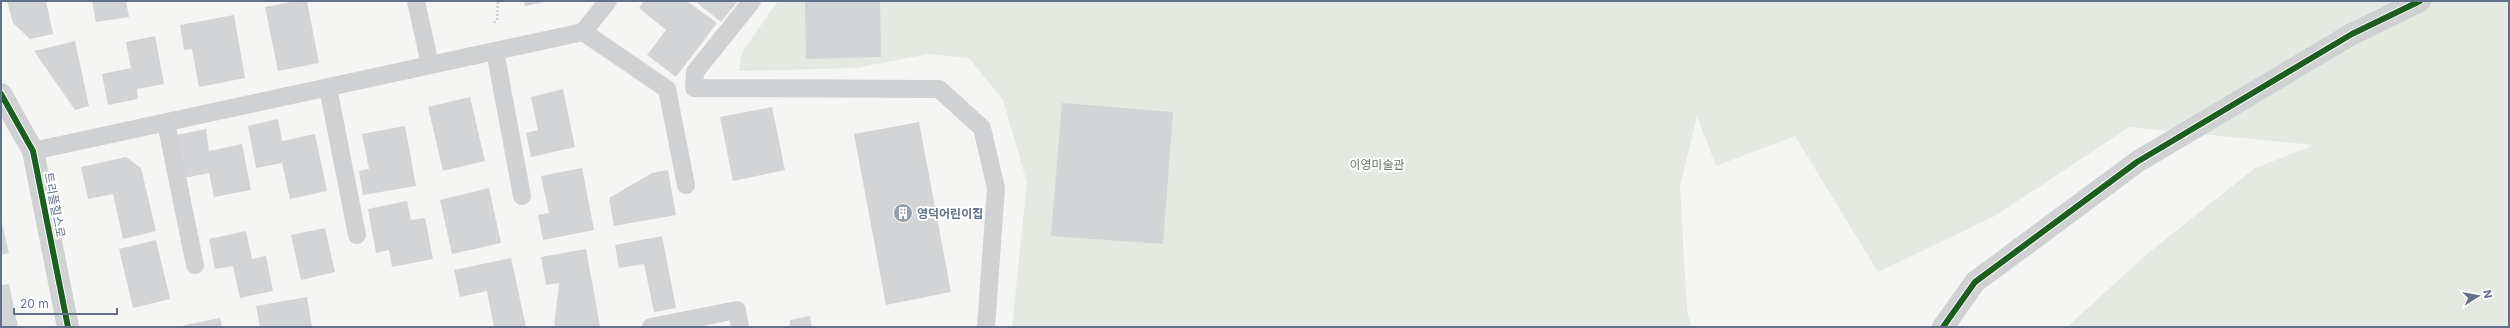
<svg xmlns="http://www.w3.org/2000/svg" width="2510" height="328" font-family="Inter,'Noto Sans KR',sans-serif">
	<rect width="100%" height="100%" fill="#f5f6f4"/>
	<path fill="#e4e9e2" d="M778 1H2509V327H2067L2147 254 2255 168 2314 145 2129 127 1995 216 1878 272 1795 136 1716 166 1697 116 1680 186 1687 311 1691 327H1012L1027 182 1003 100 969 58 928 54 856 68 739 71 742 52Z"/>
	<path fill="#d3d4d5" d="M7 1H46L53 34 30 39 13 23Z
		M92 1H126L129 17 96 22Z
		M296 1H307L319 63 278 71 265 7Z
		M524 1H545V2L525 6Z
		M644 1H687L717 23 676 77 647 55 666 30 639 8Z
		M695 1H738L721 22Z
		M880 1 881 57 806 59 805 2Z
		M234 15 245 78 199 87 192 49 184 50 180 25Z
		M155 36 164 84 137 89 138 99 108 105 102 74 131 68 126 42Z
		M75 41 89 106 75 110 34 51Z
		M563 89 575 147 531 157 526 133 538 130 531 97Z
		M470 97 485 161 443 171 428 107Z
		M1062 103 1173 112 1163 244 1051 236Z
		M772 107 785 170 733 181 720 117Z
		M278 119 282 141 315 134 327 191 290 199 282 163 256 168 248 126Z
		M919 122 951 292 886 305 854 134Z
		M405 126 416 186 363 195 359 171 369 169 362 134Z
		M206 129 209 151 242 144 251 190 214 197 209 173 184 178 176 135Z
		M126 157 141 168 156 231 123 239 113 194 88 199 81 167Z
		M582 168 594 230 543 240 538 215 549 213 541 176Z
		M668 170 676 215 614 226 609 198 652 173Z
		M489 188 501 243 452 254 440 200Z
		M407 201 411 220 425 218 433 259 392 267 389 250 376 253 368 209Z
		M1 219 9 253 1 255Z
		M325 228 335 272 301 280 291 235Z
		M246 231 252 259 266 256 273 291 240 298 233 266 215 269 209 239Z
		M662 236 676 308 654 312 644 264 619 268 615 245Z
		M156 240 170 299 133 308 119 249Z
		M586 249 600 326 554 327 559 283 546 285 541 257Z
		M511 258 526 327H494L487 291 460 297 454 270Z
		M9 284 18 327H1V285Z
		M307 297 312 327H260L256 306Z
		M810 316 812 327H790V320Z
		M220 318 222 327H181V326Z"/>
	<g fill="none" stroke-linecap="round" stroke-linejoin="round">
		<path stroke="#cecfcf" stroke-width="2.5" stroke-dasharray="2 2" stroke-linecap="butt" d="M494 23 497 19 498 1"/>
		<path stroke="#d0d1d3" stroke-width="18" d="M416 1 430 65
			M752 1 695 72 694 88 939 89 982 128 996 188 986 327
			M583 32 667 89 686 185
			M495 51 522 196
			M328 88 357 235
			M166 123 195 265
			M33 151 583 32 608 1
			M651 327 737 310 740 327"/>
		<path stroke="#d0d1d3" stroke-width="22" d="M1 94 33 151 68 327
			M1943 327 1975 282 2137 162 2352 34 2420 1"/>
		<g stroke="#fff" stroke-width="8">
			<path id="cycleway" d="M1 94 33 151 68 327
				M1943 327 1975 282 2137 162 2352 34 2420 1"/>
		</g>
		<use href="#cycleway" stroke="#1b5e20" stroke-width="6"/>
	</g>
	<defs>
		<g id="building-disc" transform="scale(1)"><circle r="9.5" fill="#95a0ad" stroke="#fff"/><path d="M-4-6H4V6H1V3H-1V6H-4ZM-2.5-4.3h1.7v1.8h-1.7ZM.8-4.3h1.7v1.8H.8ZM-2.5-1h1.7V.8h-1.7ZM.8-1h1.7V.8H.8Z" fill="#fff"/></g>
	</defs>
	<g fill-rule="evenodd">
		<use href="#building-disc" x="903" y="213"/>
	</g>
	<g text-anchor="middle" dominant-baseline="central" stroke-width="4" stroke-linejoin="round" paint-order="stroke">
		<g font-size="12" fill="#5f795e" stroke="#fff">
			<text x="1377" y="164">이영미술관</text>
		</g>
		<g font-size="12" fill="#627187" stroke="#fff">
			<text transform="translate(55 205) rotate(79)">트리플힐스로</text>
		</g>
		<g font-size="12" font-weight="bold" fill="#627187" stroke="#fff" text-anchor="start">
			<text x="917" y="213">영덕어린이집</text>
		</g>
	</g>
	<rect width="2510" height="328" fill="none" stroke="#627187" stroke-width="4"/>
	<g transform="translate(2478 296) rotate(79)" stroke="#ffffff" stroke-width="3" paint-order="stroke">
	<path d="M0-3L7 15L0 10L-7 15Z" fill="#627187"/>
	<text y="-6" font-size="11" font-weight="bold" text-anchor="middle" fill="#627187">N</text>
	</g>
	<path d="M14 308v6h103v-6" fill="none" stroke="#627187" stroke-width="2"/>
	<text x="20" y="308" font-size="12" fill="#627187" stroke="#ffffff" stroke-width="3" paint-order="stroke">20 m</text>
</svg>
